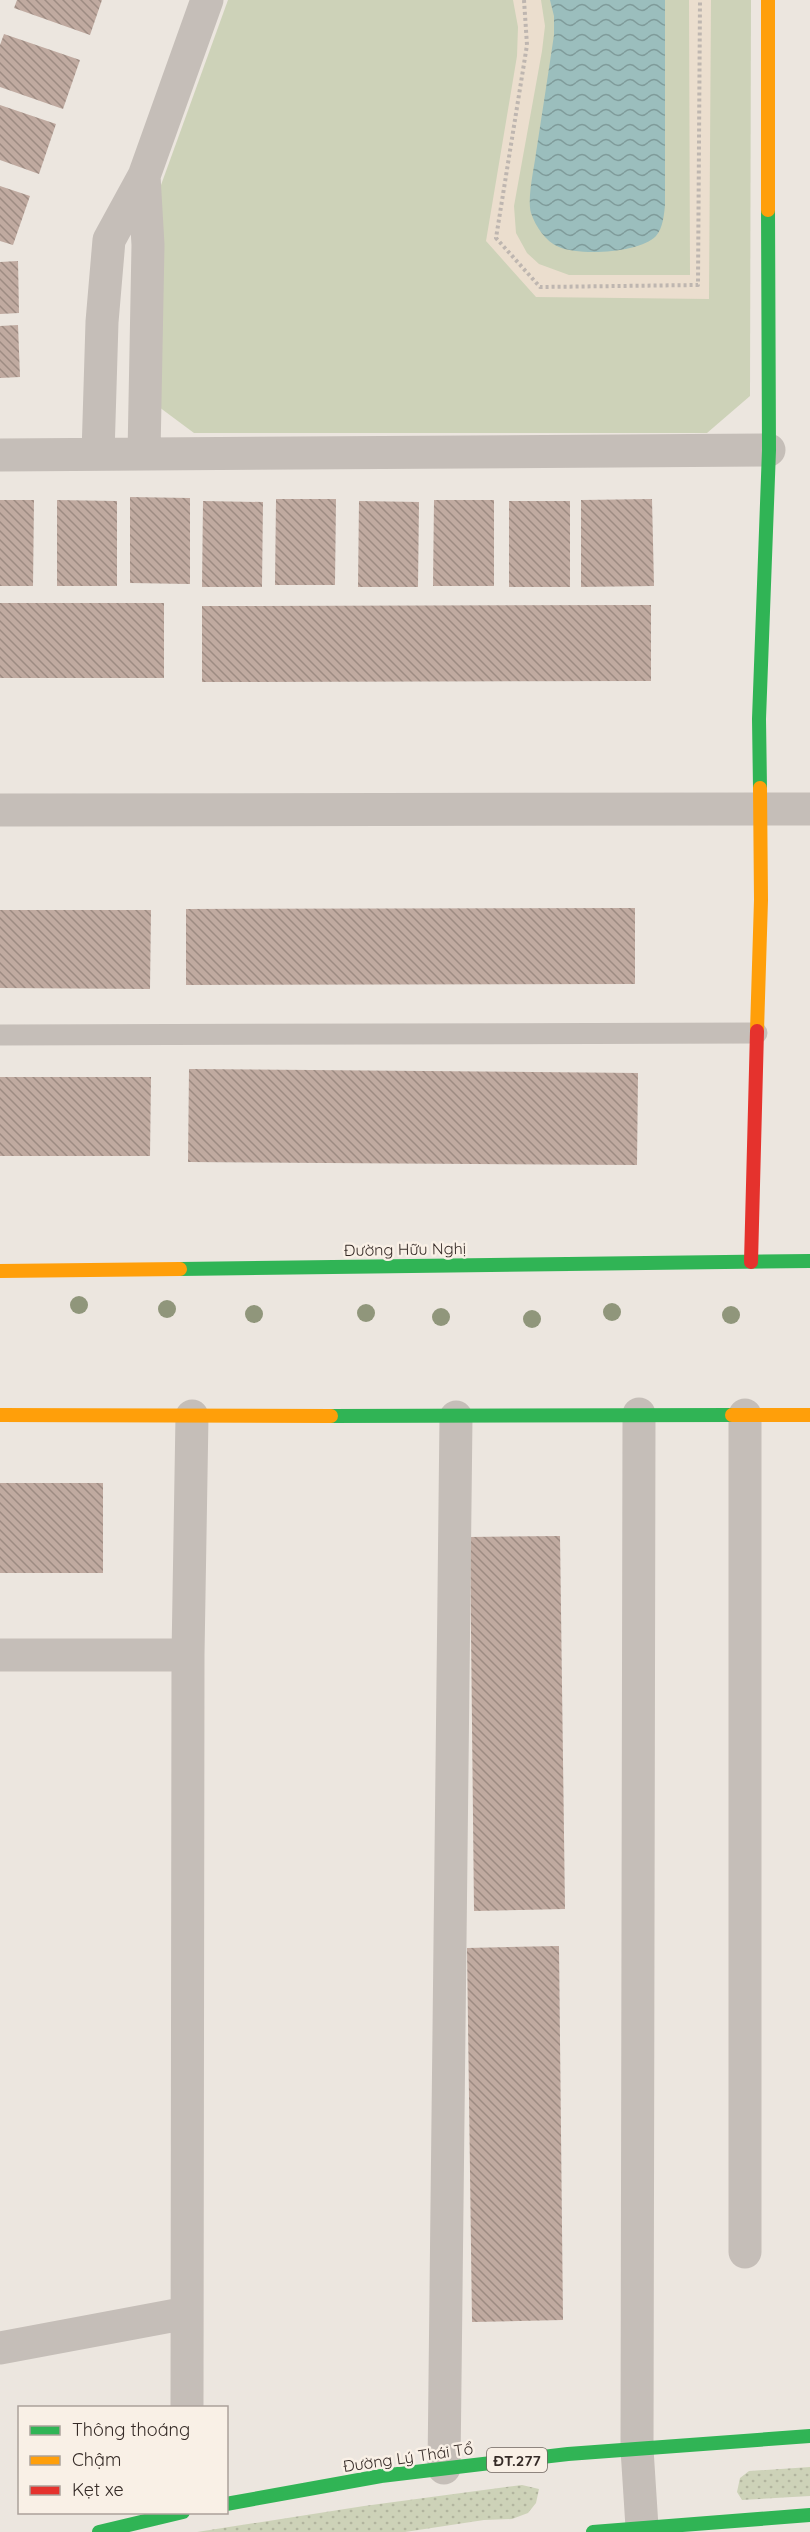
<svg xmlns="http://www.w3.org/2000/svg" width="810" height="2532" font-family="Quicksand,sans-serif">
	<defs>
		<pattern id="grass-dots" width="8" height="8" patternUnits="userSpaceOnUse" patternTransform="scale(1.5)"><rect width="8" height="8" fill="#cdd2b8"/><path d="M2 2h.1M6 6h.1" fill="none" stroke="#b1b49e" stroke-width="1.8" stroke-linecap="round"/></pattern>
		<pattern id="water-waves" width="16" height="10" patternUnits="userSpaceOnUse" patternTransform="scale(1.5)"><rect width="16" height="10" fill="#9bbebd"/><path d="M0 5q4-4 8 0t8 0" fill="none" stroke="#7f9b9a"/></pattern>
		<pattern id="building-back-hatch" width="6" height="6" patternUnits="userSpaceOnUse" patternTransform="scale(1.5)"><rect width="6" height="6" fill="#c0aaa0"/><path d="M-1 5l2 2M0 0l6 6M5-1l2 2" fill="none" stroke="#9d8b82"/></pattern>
	</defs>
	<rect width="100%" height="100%" fill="#ece6df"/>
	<path fill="url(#grass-dots)" d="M810 2467V2496L742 2500 737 2492 740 2478 749 2471Z
		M522 2485 539 2489 536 2503 528 2513 512 2519 484 2520 405 2532H197L364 2506Z"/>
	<path fill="#cdd2b8" d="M228 0H751L750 396 707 433H194L155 404 154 225 161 185Z"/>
	<path fill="#ebdece" d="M513 0H541L545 26 542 51 514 206 516 233 527 253 539 264 569 275H690L689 0H711L709 299 536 297 486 241 517 56 518 27Z"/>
	<path fill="url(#water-waves)" d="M550 0H665V205C664 215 663 228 656 236 640 253 580 256 559 247 545 241 536 227 531 213 527 198 534 169 536 153 542 114 548 75 554 35V16Z"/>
	<path fill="url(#building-back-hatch)" d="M17 0H102L90 35 14 8Z
		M4 34 80 60 63 109 0 87V45Z
		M0 105 56 124 39 174 0 160Z
		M0 186 30 196 13 245 0 241Z
		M18 261 19 313 0 314V262Z
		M18 325 20 377 0 378V326Z
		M130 497 190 498V584L130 583Z
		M276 499H336L335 585H275Z
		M652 499 654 586 581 587V500Z
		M0 500H34L33 586H0Z
		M57 500 117 501V586H57Z
		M434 500H494V586H433Z
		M203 501 263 502 262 587H202Z
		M359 501 419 502 418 587H358Z
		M509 501H570V587H509Z
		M0 603H164V678H0Z
		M651 605V681L202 682V606Z
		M635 908V984L186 985V909Z
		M0 910H151L150 989 0 988Z
		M189 1069 638 1073 637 1165 188 1162Z
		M0 1077H151L150 1156H0Z
		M0 1483H103V1573H0Z
		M560 1536 565 1909 474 1911 470 1537Z
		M559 1946 563 2320 472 2322 467 1948Z"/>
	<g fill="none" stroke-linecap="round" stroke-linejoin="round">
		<path stroke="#beb6b0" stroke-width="4" stroke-dasharray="3 3" stroke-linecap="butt" d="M524 0 527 45 496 238 540 287 698 285 700 0"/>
		<path stroke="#c5beb8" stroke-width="21" d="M0 1035 757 1033"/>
		<path stroke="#c5beb8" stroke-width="33" d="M144 176 148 245 144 454
			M98 454 102 322 109 240 144 176 207 0
			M0 455 769 450
			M0 810 810 809
			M639 1414 637 2449 642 2527
			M0 1655H188
			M745 2252V1415
			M0 2348 187 2313
			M187 2408 188 1655 192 1416
			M444 2468 456 1417"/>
		<path stroke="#30b455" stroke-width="14" d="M760 788 759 719 769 450 768 210
			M180 1269 810 1261
			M331 1416 732 1415
			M226 2504 381 2476 568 2454 810 2436
			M99 2532 183 2512
			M593 2532 810 2515"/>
		<path stroke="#ff9f0a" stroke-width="14" d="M768 0V210
			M757 1031 761 900 760 788
			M0 1271 180 1269
			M0 1415 331 1416
			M732 1415H810"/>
		<path stroke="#e5322d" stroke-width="14" d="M751 1262 757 1031"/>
	</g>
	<g fill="#90967b">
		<circle cx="79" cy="1305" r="9"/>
		<circle cx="167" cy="1309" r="9"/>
		<circle cx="612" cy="1312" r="9"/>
		<circle cx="366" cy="1313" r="9"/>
		<circle cx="254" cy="1314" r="9"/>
		<circle cx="731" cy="1315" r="9"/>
		<circle cx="441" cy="1317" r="9"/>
		<circle cx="532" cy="1319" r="9"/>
	</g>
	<g text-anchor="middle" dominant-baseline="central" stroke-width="5" stroke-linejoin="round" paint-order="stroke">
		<rect fill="#f9f0e6" stroke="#706660" stroke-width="1.5" x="487" y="2448" width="60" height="24" rx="4.5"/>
		<g font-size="15" font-weight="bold" fill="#362b27">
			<text x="517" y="2460">ĐT.277</text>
		</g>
		<g font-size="16" fill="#362b27" stroke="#f9f0e6">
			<text transform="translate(405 1249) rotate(-1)">Đường Hữu Nghị</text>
			<text transform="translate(408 2457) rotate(-8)">Đường Lý Thái Tổ</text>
		</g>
	</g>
	<rect x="18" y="2406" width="210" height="108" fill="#f9f0e6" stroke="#aba19a" stroke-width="1.5"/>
	<rect x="30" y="2426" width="30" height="9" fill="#30b455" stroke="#aba19a" stroke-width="1.5"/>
	<text x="72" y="2436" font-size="18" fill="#362b27">Thông thoáng</text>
	<rect x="30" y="2456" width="30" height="9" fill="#ff9f0a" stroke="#aba19a" stroke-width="1.5"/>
	<text x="72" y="2466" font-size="18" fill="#362b27">Chậm</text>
	<rect x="30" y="2486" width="30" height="9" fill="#e5322d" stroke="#aba19a" stroke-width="1.5"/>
	<text x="72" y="2496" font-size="18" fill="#362b27">Kẹt xe</text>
</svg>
